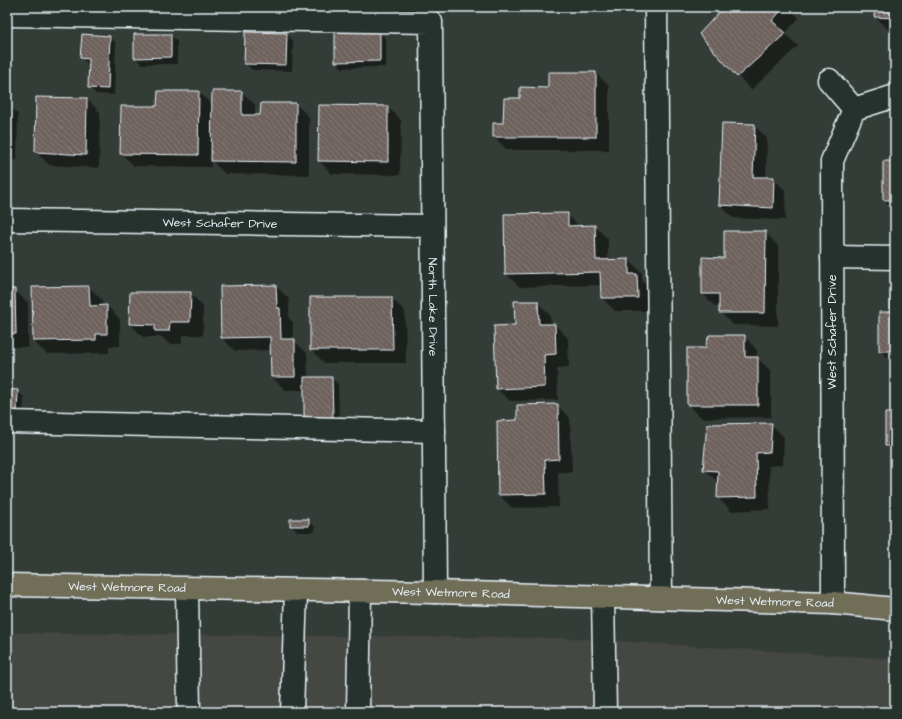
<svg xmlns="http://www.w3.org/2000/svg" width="902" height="719" font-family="'Architects Daughter',sans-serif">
	<defs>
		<pattern id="building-back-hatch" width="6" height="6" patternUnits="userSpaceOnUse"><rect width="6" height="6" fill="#6e625d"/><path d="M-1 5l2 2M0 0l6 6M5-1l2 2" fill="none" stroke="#837975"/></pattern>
	</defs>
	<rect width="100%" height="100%" fill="#343c37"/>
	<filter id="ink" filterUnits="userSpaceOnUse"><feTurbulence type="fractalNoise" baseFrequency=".025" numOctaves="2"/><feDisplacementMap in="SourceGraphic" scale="8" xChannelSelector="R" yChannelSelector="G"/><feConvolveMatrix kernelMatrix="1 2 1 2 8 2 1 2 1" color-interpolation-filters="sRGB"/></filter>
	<g filter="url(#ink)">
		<path fill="#454742" d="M7 633 568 638 895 659V712H7Z"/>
		<path fill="#0007" d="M726 7H789L799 18 785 34 798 46 751 90 700 34Z
			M876 7H895V30H889L875 17Z
			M246 33 287 34 293 41 292 71 252 70 245 63Z
			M380 33 386 39V67L342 68 336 61Z
			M83 35 110 37 116 43 114 95 96 94 89 87 90 65 88 64 82 58Z
			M170 35 177 41V64H142L135 58Z
			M549 73H596L609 86V150H507L494 137 521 99 549 89Z
			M199 92 213 106 242 92 255 105V116H261L296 104 309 117V175L225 174 211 160V167L134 166 121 153 158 107Z
			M87 99 100 112 99 168 49 165 36 152Z
			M7 104 18 114 17 160H7Z
			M388 107 401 120 400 175 332 174 319 161Z
			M754 125 767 138 766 178H773L786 191 785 220 733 218 720 205Z
			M895 162V211L884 200Z
			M567 214 580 227 595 226 608 239V261L629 260 642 273V281L650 288V311H615L602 298V285L520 287 506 274Z
			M765 232 778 246V326L733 325 720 312V307H716L703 294 725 259Z
			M895 281V363H893L880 350 892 313Z
			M276 286 289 299V319L293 322V340L307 353 308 378H332L338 384 339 425 305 390H285L272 377 271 350 235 351 222 338Z
			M89 287 102 300V306H107L120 319V346H109V353L47 354 33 341Z
			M7 290H14L28 303V347H7Z
			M190 293 203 307V335H182V344H169L162 337H143L130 324Z
			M391 298 405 311 406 363H324L311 349Z
			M537 302 550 315 551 325H555L568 338 569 367 557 368 558 400 510 401 496 388 516 326Z
			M744 336 757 350V358L771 371V417L702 418 688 405 705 349Z
			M895 371V454L886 445 894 414Z
			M7 390 17 391 24 397 23 418 7 417Z
			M557 405 570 418 572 472H558L559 507 512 508 499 495 518 421Z
			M771 424 784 437 783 465 769 466 770 509 731 511 718 498V482L704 469Z
			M308 520 315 527V532H298L291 526Z"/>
		<path fill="url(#building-back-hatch)" stroke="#e8f1f8" d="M724 7H784L772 21 786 33 737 77 699 34Z
			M875 7H895V18L874 17Z
			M245 32 287 33 286 65 244 64Z
			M335 32H380V61L335 62Z
			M82 34 110 36 108 89 88 88 89 59 80 58Z
			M134 34H171V57L134 58Z
			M548 72H596V137H493V123H503L504 98H520V87L548 88Z
			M158 91H199L198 155 120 154 121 106H157Z
			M212 91H242V115H260L261 103H296V162L211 161Z
			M36 97 87 98 86 155 35 152Z
			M319 105 388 106V162L318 161Z
			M722 123 755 124 753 177H774L773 208 719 205Z
			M883 161H895V200H883Z
			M568 213V226L595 225 596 260 629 259V274H637L638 298H601L600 272 505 274 504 214Z
			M724 231H766L765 313H719V294H702V257L724 258Z
			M891 280H895V351H879V312H891Z
			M276 285 277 308H280L281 339H295V377H271L270 337 221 338 220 286Z
			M89 286 90 306 107 305V334H96V340L33 341 32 287Z
			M7 289H15L16 334H7Z
			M130 292H191L190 322H170L169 331H155V325L129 324Z
			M310 297H392L393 350H310Z
			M514 301H538L539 324H555L556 354 544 355 545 387 496 389 494 326 515 325Z
			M709 335H745V357H758V405H687V348H705Z
			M893 370H895V487V446H885V413H893Z
			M304 377H332L333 419H304Z
			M7 389 18 390 17 412 7 411Z
			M558 404 559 459 545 460 546 494 498 495 497 421 517 420V405Z
			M772 423 770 452 756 453 757 497 717 498 718 471 703 470 707 424Z
			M290 519H309V526H290Z"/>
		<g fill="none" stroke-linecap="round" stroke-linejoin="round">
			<g stroke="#e8f1f8" stroke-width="25">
				<g id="minor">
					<path d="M656 7 661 598"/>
					<path id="s1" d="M7 15 431 22 435 592"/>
					<path d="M829 80 854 109"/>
					<path id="s2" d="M7 220 432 226"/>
					<path d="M832 257 895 258"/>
					<path d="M7 422 434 431"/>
					<path d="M187 589 189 712"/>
					<path d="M603 597 605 712"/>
					<path d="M833 603 832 161 854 109 895 96"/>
					<path d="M292 712 296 591"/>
					<path d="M358 712 360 591"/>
				</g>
			</g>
			<g stroke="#e8f1f8" stroke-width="25">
				<g id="major">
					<path id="s3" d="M7 585 435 592 833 603 895 609"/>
				</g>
			</g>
			<use href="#minor" stroke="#26332d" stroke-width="22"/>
			<use href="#major" stroke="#716e59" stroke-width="22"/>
		</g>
	</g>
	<g text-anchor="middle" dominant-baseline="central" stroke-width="3" stroke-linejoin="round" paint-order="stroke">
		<g font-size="12" fill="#e8f1f8" stroke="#26332d">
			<text stroke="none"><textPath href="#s2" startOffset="213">West Schafer Drive</textPath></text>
			<text stroke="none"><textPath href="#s1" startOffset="709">North Lake Drive</textPath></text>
			<text transform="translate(832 332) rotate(-90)">West Schafer Drive</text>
			<text stroke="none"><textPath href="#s3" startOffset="120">West Wetmore Road</textPath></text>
			<text stroke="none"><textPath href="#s3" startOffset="444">West Wetmore Road</textPath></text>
			<text stroke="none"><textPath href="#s3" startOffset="768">West Wetmore Road</textPath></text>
		</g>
	</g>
	<rect width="902" height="719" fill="none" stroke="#26332d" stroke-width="24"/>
	<rect x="12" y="12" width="878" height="695" fill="none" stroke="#e8f1f8" stroke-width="1.5" filter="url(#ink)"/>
</svg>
